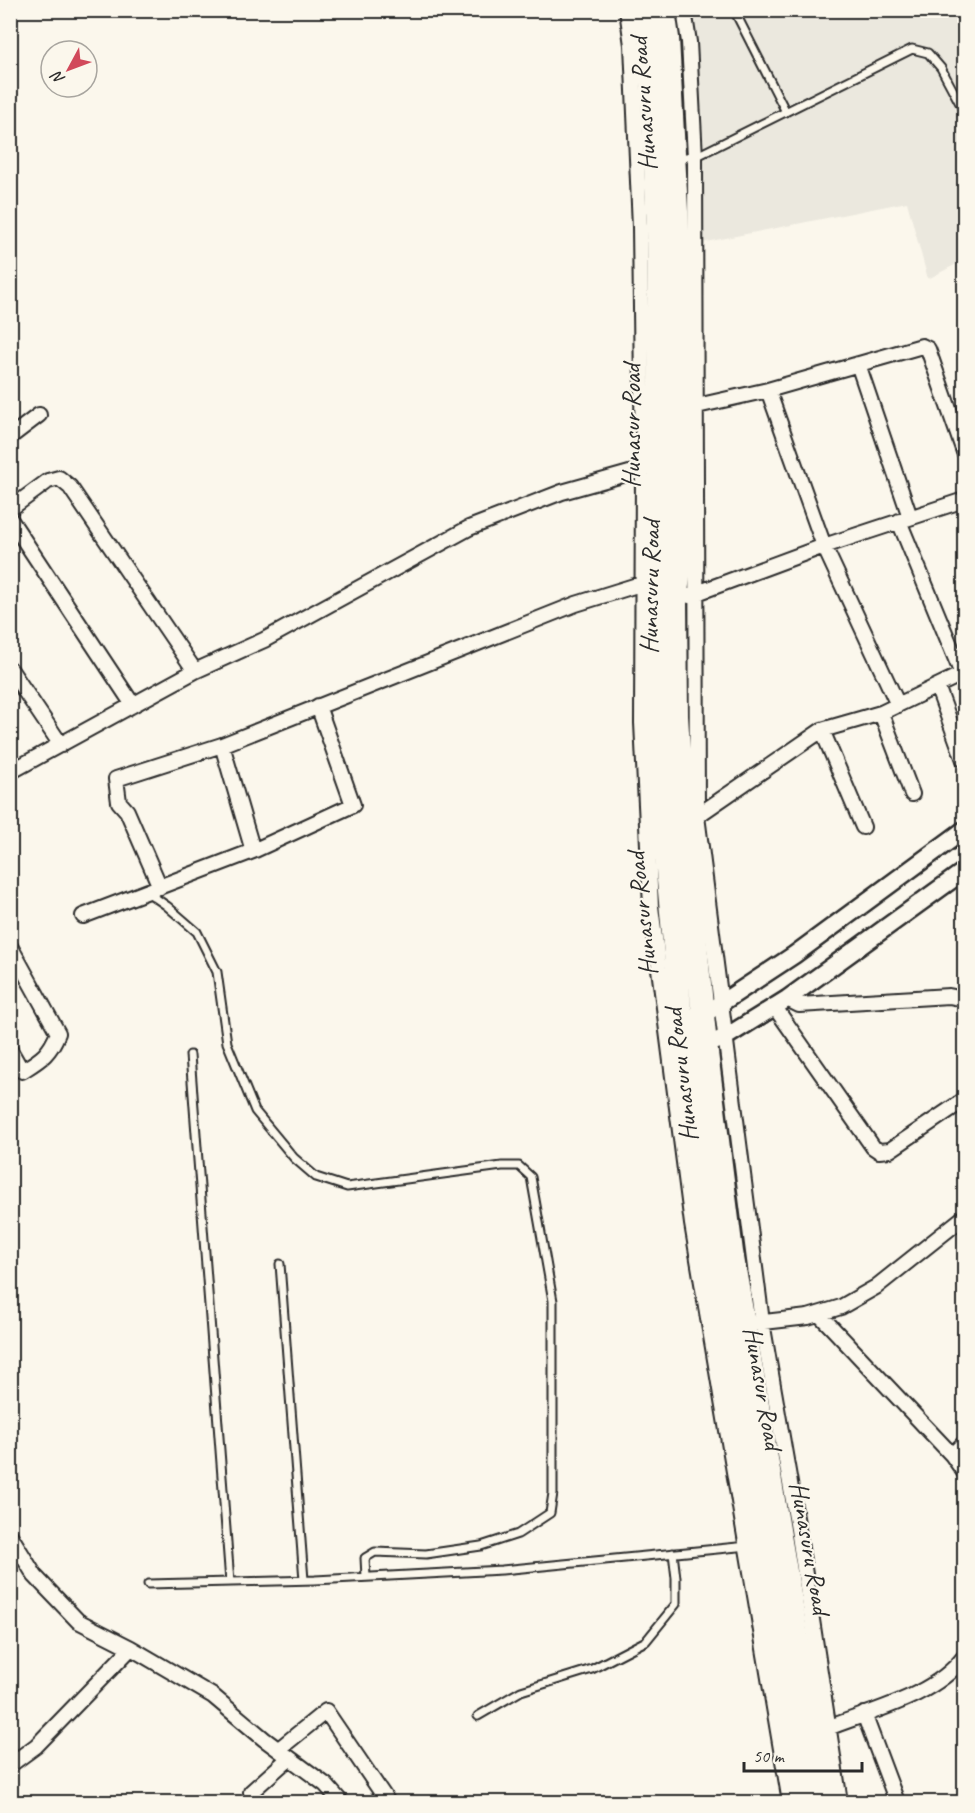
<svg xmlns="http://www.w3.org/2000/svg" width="975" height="1813" font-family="Caveat,sans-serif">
	<rect width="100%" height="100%" fill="#fbf7ec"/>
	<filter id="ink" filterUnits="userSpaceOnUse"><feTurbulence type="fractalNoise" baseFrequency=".0167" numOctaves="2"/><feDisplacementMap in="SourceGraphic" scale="12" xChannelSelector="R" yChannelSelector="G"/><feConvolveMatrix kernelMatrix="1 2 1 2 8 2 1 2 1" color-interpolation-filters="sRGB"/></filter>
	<g filter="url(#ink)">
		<path fill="#ebe8de" d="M689 11H957L964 19V260L928 279 907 202 701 243Z"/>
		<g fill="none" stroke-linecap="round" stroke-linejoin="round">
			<g stroke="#2b2b2b" stroke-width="11">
				<path id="service" d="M734 10 786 112
					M678 157H695L912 49 928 53 941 68 964 111
					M147 892 167 906 197 932 217 972 227 1043 255 1111 294 1158 316 1177 347 1187 502 1166H519L531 1177 553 1301V1493L550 1513 518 1534 481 1546 426 1554 375 1552 365 1558 366 1577
					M190 1055 230 1582
					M280 1264 304 1580
					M148 1584 315 1580 502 1570 748 1546
					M478 1716 521 1691 592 1669 646 1641 676 1604V1578L673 1553"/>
			</g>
			<g stroke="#2b2b2b" stroke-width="18">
				<path id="minor" d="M627 10 632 45 640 227 643 469 642 723 651 907 692 1224 790 1802
					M684 10 689 42 695 157 697 816 762 1322 798 1529 840 1802
					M858 364 910 517
					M768 390 922 346 928 349 964 452
					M688 408 768 390 824 546 898 705
					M10 437 39 415
					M10 509 48 481 59 478 70 487 195 671
					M10 519 133 705
					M899 521 962 674
					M689 596 824 546 964 500
					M10 669 61 745
					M937 686 964 760
					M881 713 912 794
					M822 730 863 827
					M222 745 253 851
					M10 772 195 671 264 640 469 528 562 492 651 467
					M691 815 697 816 822 730 881 713 964 673
					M160 887 127 811 119 802 116 779 222 745 576 604 650 581
					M83 916 253 851 353 805 318 706
					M10 946 58 1033C49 1055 41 1059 22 1071L10 1050
					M787 999 799 1005 949 996 964 999
					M774 1006 873 1147 879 1151 890 1150 964 1100
					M819 1314 952 1455 964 1472
					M755 1323 808 1317 841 1307 876 1287 964 1217
					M952 1455 964 1443
					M10 1535 35 1576 78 1621 131 1648 213 1696 264 1739 326 1785 341 1802
					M864 1714 897 1802
					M828 1728C873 1710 933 1697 964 1657
					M279 1749 326 1711 388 1802
					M10 1765 36 1746 131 1648
					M253 1802 251 1792 289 1758"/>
			</g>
			<g stroke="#2b2b2b" stroke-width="21">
				<path id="tertiary" d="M694 1016 703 1015 794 955 964 830
					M695 1044 706 1045 724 1038 787 999 964 871"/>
			</g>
			<g stroke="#2b2b2b" stroke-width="27">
				<path id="trunk" d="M644 10 649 40 658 230 660 466 658 580V716L662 816 681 1018 711 1255 762 1545 805 1802
					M664 10 668 38 678 231 680 464 679 576 676 601 677 716 683 815 706 1045 732 1252 825 1802"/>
			</g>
			<use href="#service" stroke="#fbf7ec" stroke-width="7"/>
			<use href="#minor" stroke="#fbf7ec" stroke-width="14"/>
			<use href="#tertiary" stroke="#fbf7ec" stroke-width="16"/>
			<use href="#trunk" stroke="#fbf7ec" stroke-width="22"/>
		</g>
	</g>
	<g text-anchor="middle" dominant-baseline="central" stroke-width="4.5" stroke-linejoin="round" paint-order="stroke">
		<g font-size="26" fill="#2b2b2b" stroke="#fbf7ec">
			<text transform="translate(643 104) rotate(-94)">Hunasuru Road</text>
			<text transform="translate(631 426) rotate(-90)">Hunasur Road</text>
			<text transform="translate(650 587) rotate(-89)">Hunasuru Road</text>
			<text transform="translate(642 914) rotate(-96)">Hunasur Road</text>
			<text transform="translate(681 1075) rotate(-97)">Hunasuru Road</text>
			<text transform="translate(763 1388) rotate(80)">Hunasur Road</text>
			<text transform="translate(810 1548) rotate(80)">Hunasuru Road</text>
		</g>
	</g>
	<rect width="975" height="1813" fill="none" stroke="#fbf7ec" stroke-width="36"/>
	<rect x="18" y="18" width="939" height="1777" fill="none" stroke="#2b2b2b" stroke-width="2" filter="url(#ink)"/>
	<g transform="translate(69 69) rotate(229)"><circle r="28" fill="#fbf7ec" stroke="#a8a59f" stroke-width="1.5"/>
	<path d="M0-4.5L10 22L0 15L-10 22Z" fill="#d1495b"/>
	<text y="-9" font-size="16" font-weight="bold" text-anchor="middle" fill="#2b2b2b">N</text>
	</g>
	<path d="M744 1762v9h118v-9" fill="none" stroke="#2b2b2b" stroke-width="3"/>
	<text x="753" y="1762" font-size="18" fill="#2b2b2b" stroke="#fbf7ec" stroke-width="4.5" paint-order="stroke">50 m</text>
</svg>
